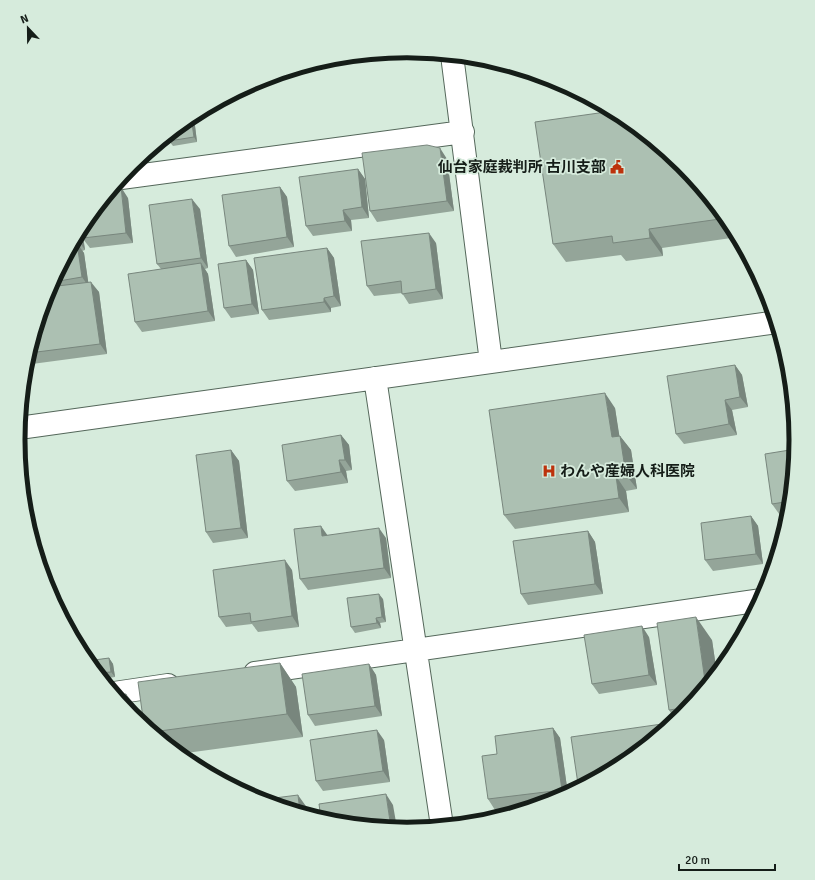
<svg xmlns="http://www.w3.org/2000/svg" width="815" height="880" font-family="Signika,'Noto Sans JP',sans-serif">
	<rect width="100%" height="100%" fill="#d6ebdc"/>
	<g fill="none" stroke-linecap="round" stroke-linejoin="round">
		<g stroke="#54675a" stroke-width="24">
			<path id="minor" d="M452 55 491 362
				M121 178 463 132
				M375 378 442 826
				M19 428 777 322
				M255 673 762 600
				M114 693 168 685"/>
		</g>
		<use href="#minor" stroke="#fff" stroke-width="22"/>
	</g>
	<path fill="#94a599" d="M194 118 197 142 173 146 169 141Z
		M447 159 454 211 377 222 370 211Z
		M683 165 731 224 738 237 662 248 663 256 626 261 621 255 566 262 553 244Z
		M358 169 365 179 369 218 351 220 352 231 313 236 306 226Z
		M280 187 287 197 294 247 236 257 229 246Z
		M128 198 133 243 90 248 83 239 85 250 82 251 84 253 88 282 99 292 107 354 32 364 27 357 48 291 84 223Z
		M200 209 208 268 205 269 208 274 215 321 142 332 135 322 161 269 157 264Z
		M436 243 443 299 409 304 402 293 374 296 367 286Z
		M327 248 334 258 341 306 331 308V312L269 320 262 310Z
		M246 260 253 270 259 314 231 318 224 308Z
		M735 365 742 375 748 407 732 410 737 435 684 444 676 434Z
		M615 408 619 436H620L631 450 637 489 626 491 629 512 515 529 504 515Z
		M341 435 349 445 352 470 346 471 348 483 295 491 287 481Z
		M796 449 789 516V517L782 518 772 504Z
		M231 450 239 461 248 538 213 543 206 532Z
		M751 516 758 526 763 564 713 571 705 560Z
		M588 531 595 542 603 594 528 605 521 594Z
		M328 535 386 538 391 578 308 590 300 579Z
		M292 570 299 627 258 632 252 624 226 627 219 617Z
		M383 599 386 622 380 623 381 628 355 633 351 627Z
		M649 637 657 685 599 694 592 684Z
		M712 640 717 674 683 716 676 721 669 710Z
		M109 658 113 664 115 677 102 679 87 661Z
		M280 663 296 687 303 737 179 754 152 732Z
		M369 664 376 675 382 716 315 726 308 715Z
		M669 723 671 725 624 764 580 787 578 784Z
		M553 728 560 738 568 794 556 800 547 803 495 810 488 799 497 754Z
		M384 740 390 782 323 791 316 781Z"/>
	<path fill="#78867d" d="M192 116 194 118 197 142 194 137 191 117Z
		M440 148 447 159 454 211 447 201Z
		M358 169 365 179 369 218 362 207Z
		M121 187 128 198 133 243 126 233Z
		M280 187 287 197 294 247 287 237Z
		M192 199 200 209 208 268 201 258Z
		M343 210 351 220 352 231 345 221Z
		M82 227 85 250 78 240 77 236Z
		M649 229 662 248 663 256 650 238Z
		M429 233 436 243 443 299 436 289Z
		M77 243 84 253 89 287 82 277Z
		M327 248 334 258 341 306 334 296Z
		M246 260 253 270 259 314 252 304Z
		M201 263 208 274 215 321 208 311Z
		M91 282 99 292 107 354 100 344Z
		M324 298 331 308V312L324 302Z
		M735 365 742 375 748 407 740 397Z
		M605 393 615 408 622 452 612 437Z
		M725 400 732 410 737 435 729 424Z
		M341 435 349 445 352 470 345 460Z
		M620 436 631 450 637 489 626 475Z
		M231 450 239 461 248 538 241 528Z
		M339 460 346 471 348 483 341 472Z
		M616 476 626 491 629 512 619 498Z
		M751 516 758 526 763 564 756 554Z
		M321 526 328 536H322Z
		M379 528 386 538 391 578 384 568Z
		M588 531 595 542 603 594 595 584Z
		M285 560 292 570 299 627 292 616Z
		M379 594 383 599 386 622 382 617Z
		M696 617 712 640 717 674 706 688Z
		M376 618 380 623 381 628 377 623Z
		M642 626 649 637 657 685 649 675Z
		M109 658 113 664 115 677 111 672Z
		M280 663 296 687 303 737 287 714Z
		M369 664 376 675 382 716 375 706Z
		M126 694 134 704 136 718 129 712Z
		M553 728 560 738 568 794 566 795 562 790Z
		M377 730 384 740 390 782 383 771Z
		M386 794 393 805 397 828H391Z
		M298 795 313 816 300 813Z"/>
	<path fill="#acc0b2" stroke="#78867d" d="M613 111 624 116 683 165 727 218 649 229 650 238 613 243 612 236 553 244 535 122Z
		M191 117 194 137 169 141V135Z
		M427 145 440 148 447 201 370 211 362 153Z
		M358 169 362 207 343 210 345 221 306 226 299 177Z
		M121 187 126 233 83 238 82 228 84 223 113 188Z
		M280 187 287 237 229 246 222 195Z
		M192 199 201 258 157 264 149 205Z
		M429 233 436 289 402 294 401 281 367 286 361 241Z
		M77 236 78 240 75 241Z
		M77 243 82 277 53 282 73 244Z
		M327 248 334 296 324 298V302L262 310 254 258Z
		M246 260 252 304 224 308 218 264Z
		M201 263 208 311 135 322 128 274Z
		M91 282 100 344 29 353 48 291 49 287Z
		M735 365 740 397 725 400 729 424 676 434 667 376Z
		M605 393 612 437 620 436 626 475 616 476 619 498 504 515 489 410Z
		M341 435 345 460H339L341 472 287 481 282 445Z
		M796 449 791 501 772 504 765 454Z
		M231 450 241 528 206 532 196 455Z
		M751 516 756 554 705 560 701 523Z
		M321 526 322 536 379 528 384 568 300 579 294 529Z
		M588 531 595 584 521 594 513 541Z
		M285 560 292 616 251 622 250 613 219 617 213 570Z
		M379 594 382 617 376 618 377 623 351 627 347 598Z
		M696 617 706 688 690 707 669 710 657 623Z
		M642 626 649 675 592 684 584 635Z
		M109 658 111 672 98 673 87 661Z
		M280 663 287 714 152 732 144 725 138 682Z
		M369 664 375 706 308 715 302 674Z
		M724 665 721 669V666Z
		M126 694 129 712 116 695Z
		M669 723 670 726 624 764 588 783 578 784 571 737Z
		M553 728 562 790 488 799 482 756 497 754 495 736Z
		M377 730 383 771 316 781 310 740Z
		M386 794 391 828 331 822 321 819 319 804Z
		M298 795 300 813 259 800Z"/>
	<defs>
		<g id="civic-bare" transform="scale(1.08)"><path d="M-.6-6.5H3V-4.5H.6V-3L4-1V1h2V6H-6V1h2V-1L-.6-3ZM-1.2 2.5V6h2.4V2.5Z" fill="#bc320c" stroke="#d6ebdc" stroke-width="2.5" paint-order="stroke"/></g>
		<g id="hospital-bare" transform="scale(1.08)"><path d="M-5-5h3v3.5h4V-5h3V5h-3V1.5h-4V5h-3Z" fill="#bc320c" stroke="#d6ebdc" stroke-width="2.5" paint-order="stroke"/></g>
	</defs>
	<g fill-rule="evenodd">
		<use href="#civic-bare" x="617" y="167"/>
		<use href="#hospital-bare" x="549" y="471"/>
	</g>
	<g text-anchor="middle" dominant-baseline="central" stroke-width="3.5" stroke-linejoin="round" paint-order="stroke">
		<g font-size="15" font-weight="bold" fill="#151d18" stroke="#d6ebdc" text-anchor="end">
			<text x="606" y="167">仙台家庭裁判所 古川支部</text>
			<text x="560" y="471" text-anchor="start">わんや産婦人科医院</text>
		</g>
	</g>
	<path d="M0 0H815V880H0ZM25 440a382 382 0 1 1 764 0a382 382 0 1 1-764 0Z" fill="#d6ebdc" fill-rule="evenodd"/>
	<path fill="none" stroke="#151d18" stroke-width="5" d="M25 440a382 382 0 1 1 764 0a382 382 0 1 1-764 0Z"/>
	<g transform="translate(28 28) rotate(338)" stroke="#d6ebdc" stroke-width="3" paint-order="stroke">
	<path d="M0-3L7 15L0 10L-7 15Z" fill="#151d18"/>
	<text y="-6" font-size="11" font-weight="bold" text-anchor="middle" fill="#151d18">N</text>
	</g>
	<path d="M679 864v6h96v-6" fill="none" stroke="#151d18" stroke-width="2"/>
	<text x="685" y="864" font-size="12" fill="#151d18" stroke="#d6ebdc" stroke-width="3" paint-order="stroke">20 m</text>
</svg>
